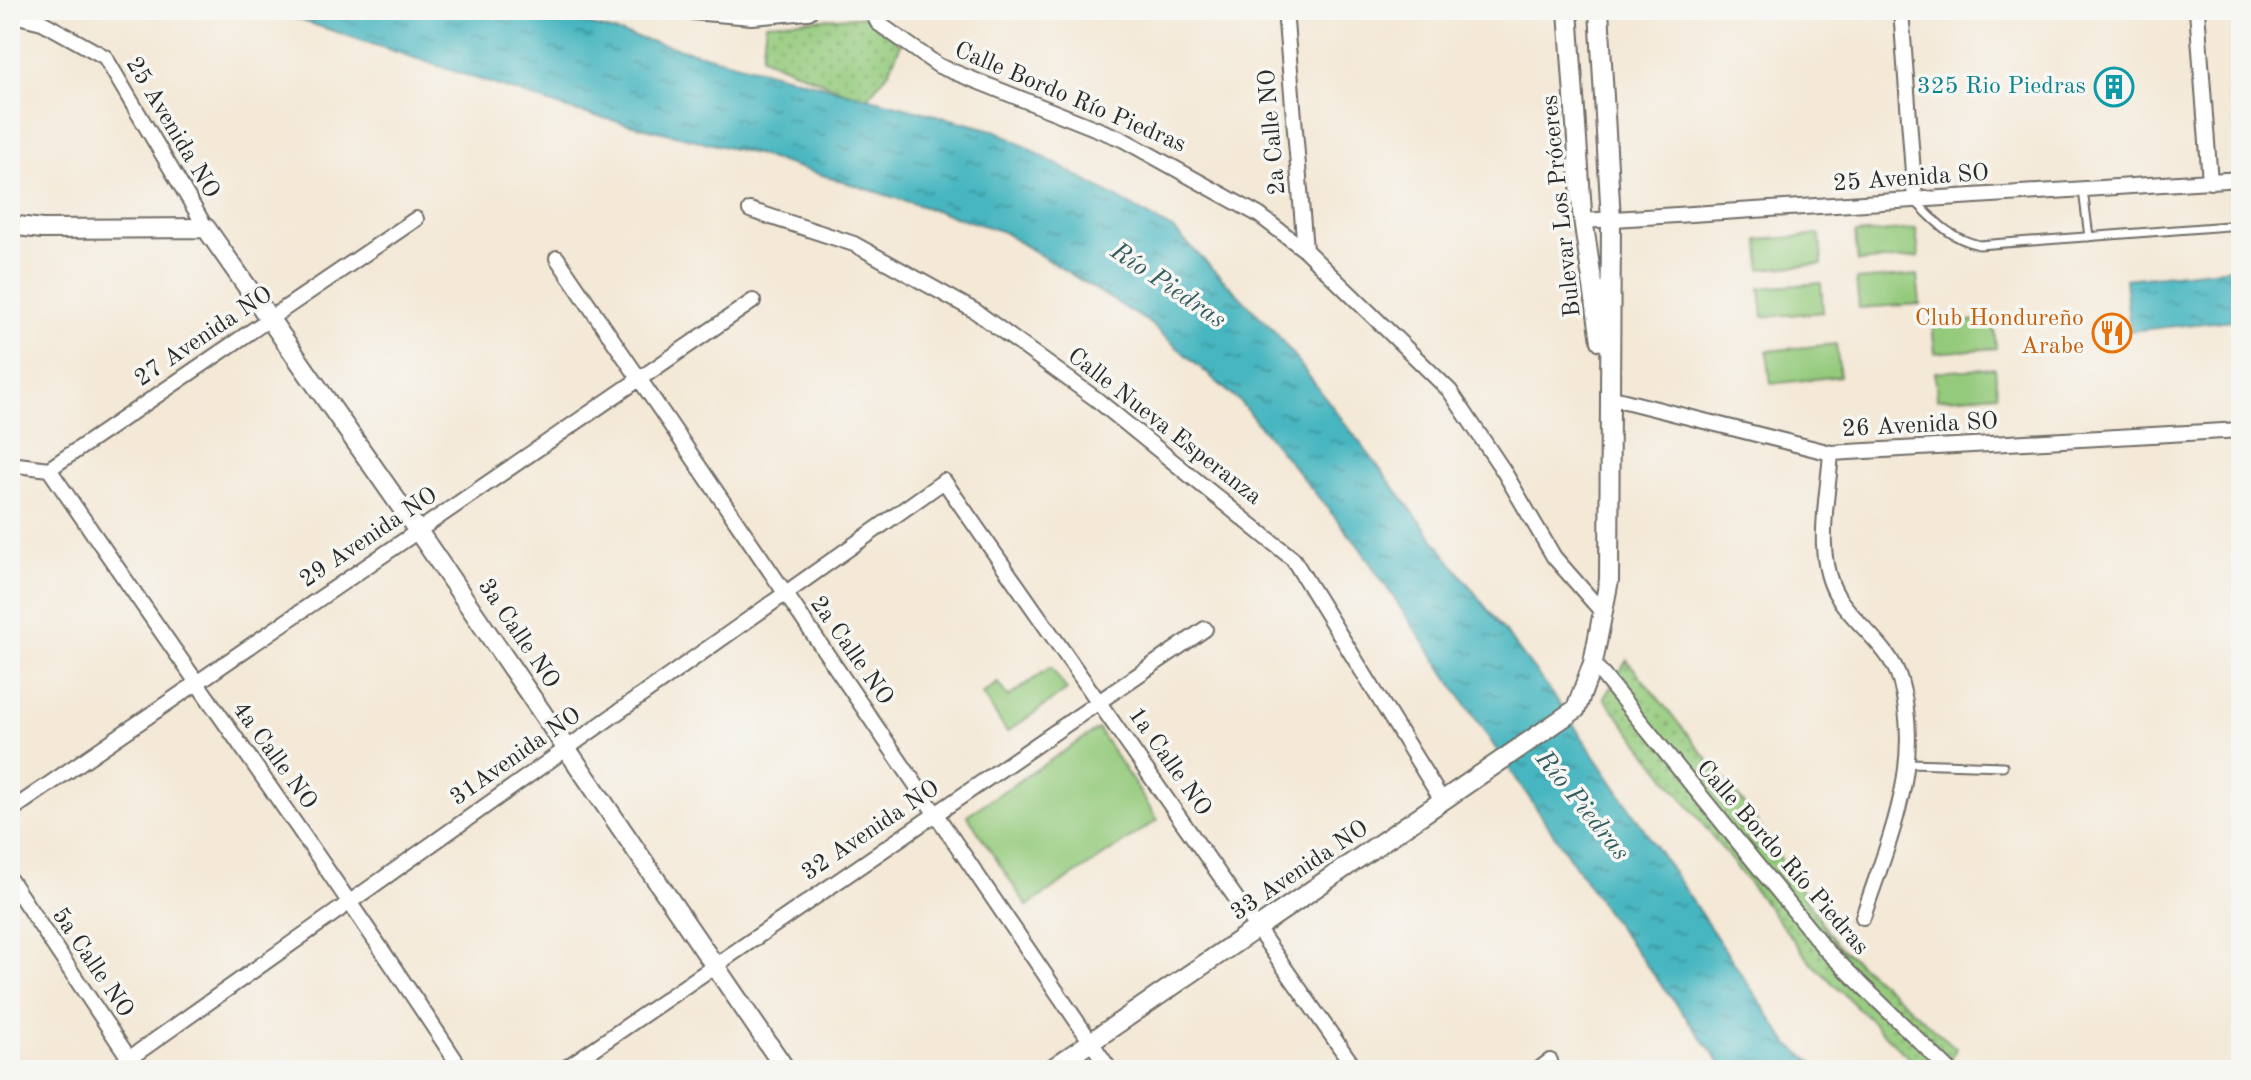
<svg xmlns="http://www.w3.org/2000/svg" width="2251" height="1080" font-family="'Old Standard TT',serif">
	<defs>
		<pattern id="park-dots" width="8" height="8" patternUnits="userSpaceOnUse" patternTransform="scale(2)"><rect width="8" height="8" fill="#94ca7c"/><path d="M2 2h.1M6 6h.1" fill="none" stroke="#79a466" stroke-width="1.8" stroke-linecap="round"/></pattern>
		<pattern id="water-ripples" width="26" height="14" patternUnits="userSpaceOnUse" patternTransform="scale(2)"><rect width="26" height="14" fill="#47b6c0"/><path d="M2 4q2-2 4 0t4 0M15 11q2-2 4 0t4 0" fill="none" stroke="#3b949c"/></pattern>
	</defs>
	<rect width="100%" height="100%" fill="#f6f6f2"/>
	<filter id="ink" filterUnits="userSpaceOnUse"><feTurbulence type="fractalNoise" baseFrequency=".0125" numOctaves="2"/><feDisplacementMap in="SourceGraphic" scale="16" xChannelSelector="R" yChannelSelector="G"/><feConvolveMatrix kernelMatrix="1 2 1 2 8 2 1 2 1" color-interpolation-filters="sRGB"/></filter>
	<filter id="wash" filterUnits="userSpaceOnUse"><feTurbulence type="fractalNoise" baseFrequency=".006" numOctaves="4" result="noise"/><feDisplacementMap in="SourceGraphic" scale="32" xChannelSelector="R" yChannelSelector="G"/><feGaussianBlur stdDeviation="1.8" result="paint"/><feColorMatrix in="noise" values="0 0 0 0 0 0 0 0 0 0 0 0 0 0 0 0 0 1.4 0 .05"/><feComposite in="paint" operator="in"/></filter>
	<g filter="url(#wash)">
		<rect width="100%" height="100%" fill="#f4e8d6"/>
		<path fill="url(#park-dots)" stroke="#607a54" stroke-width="2" d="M867 16 901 44 888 73 865 100 762 57 766 23Z
			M1627 660 1749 810 1835 943 1956 1048 1947 1070H1921L1810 961 1604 698Z"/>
		<path fill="#94ca7c" stroke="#607a54" stroke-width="2" d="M1916 229 1919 257 1858 262 1855 234Z
			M1820 235 1822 264 1761 269 1759 240Z
			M1917 275 1920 304 1859 308 1856 280Z
			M1821 283 1823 312 1763 317 1760 288Z
			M1993 319 1996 348 1935 353 1932 324Z
			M1836 344 1840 376 1771 384 1767 351Z
			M1995 368 1997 394 1937 399 1935 372Z
			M1051 667 1067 690 1007 732 982 694 998 683 1008 697Z
			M1098 729 1158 820 1027 906 967 815Z"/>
		<path fill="url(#water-ripples)" stroke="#397076" stroke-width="2" d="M270 10H531L997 131 1174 230 1275 332 1557 700 1789 1045 1824 1070H1726L1610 917 1358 545 1240 402 1148 322 1001 231 755 154 574 111Z
			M2241 267V319L2130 331 2125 279Z"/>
	</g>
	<g filter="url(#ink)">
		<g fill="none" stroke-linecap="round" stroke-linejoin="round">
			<g stroke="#716d67" stroke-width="11">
				<path id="service" d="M2083 190 2089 237
					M1916 202C1937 223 1950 238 1979 245L2241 225
					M1910 763 2003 766"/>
			</g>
			<g stroke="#716d67" stroke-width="18">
				<path id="minor" d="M871 10 878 23 939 66 1122 139 1259 215 1305 250 1450 391 1503 470 1554 557 1603 613
					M1285 10 1305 250
					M1901 10 1915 200
					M2197 10 2210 182
					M10 14 42 22 105 57 206 228
					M750 210 854 244 975 311 1096 399 1293 559 1443 802
					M1583 221 2241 179
					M557 258 1110 1070
					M1609 397 1831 453 2241 430
					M1831 453C1828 498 1813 557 1838 597 1855 624 1891 648 1900 680 1924 764 1889 839 1863 917
					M10 464 49 469 416 219
					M49 469C186 670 329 867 462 1070
					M1593 663 1826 950 1949 1070
					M10 811 753 301
					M10 880 137 1070
					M113 1070 944 481 1356 1070
					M563 1070 1205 629
					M1538 1070 1550 1061"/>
			</g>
			<g stroke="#716d67" stroke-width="22">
				<path id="tertiary" d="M692 10 752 15 808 10
					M1568 10 1582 212 1601 341
					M10 225 42 229 206 228 418 531 786 1070
					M1050 1070 1576 709 1593 663 1609 580 1611 220 1599 10"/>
			</g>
			<use href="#service" stroke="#fff" stroke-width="7"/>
			<use href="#minor" stroke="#fff" stroke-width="14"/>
			<use href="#tertiary" stroke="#fff" stroke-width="18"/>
		</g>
	</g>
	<defs>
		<g id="building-ring" transform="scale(2)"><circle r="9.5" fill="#f6f6f2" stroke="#0f9aa8" stroke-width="1.5"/><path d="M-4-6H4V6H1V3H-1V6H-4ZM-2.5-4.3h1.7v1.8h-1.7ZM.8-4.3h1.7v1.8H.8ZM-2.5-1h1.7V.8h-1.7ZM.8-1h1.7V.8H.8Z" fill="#0f9aa8"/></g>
		<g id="restaurant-ring" transform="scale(2)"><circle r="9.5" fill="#f6f6f2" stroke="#e8710a" stroke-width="1.5"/><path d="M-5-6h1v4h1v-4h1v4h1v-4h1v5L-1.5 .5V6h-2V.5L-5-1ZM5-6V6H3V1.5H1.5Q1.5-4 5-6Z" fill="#e8710a"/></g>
	</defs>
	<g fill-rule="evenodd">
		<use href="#building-ring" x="2114" y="87"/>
		<use href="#restaurant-ring" x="2112" y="333"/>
	</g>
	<g text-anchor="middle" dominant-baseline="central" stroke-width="7" stroke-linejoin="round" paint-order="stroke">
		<g font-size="24" fill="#0d838f" stroke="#f6f6f2" text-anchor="end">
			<text x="2086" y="87">325 Rio Piedras</text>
		</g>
		<g font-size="24" fill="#2b2b2b" stroke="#f6f6f2">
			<text transform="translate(1070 98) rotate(23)">Calle Bordo Río Piedras</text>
			<text transform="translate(172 128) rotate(59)">25 Avenida NO</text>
			<text transform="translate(1273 132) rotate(-95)">2a Calle NO</text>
			<text transform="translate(1911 179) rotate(-4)">25 Avenida SO</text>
			<text transform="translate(1562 206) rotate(-96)">Bulevar Los Próceres</text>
			<text transform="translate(204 337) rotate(-34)">27 Avenida NO</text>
			<text transform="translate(1920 426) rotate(-3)">26 Avenida SO</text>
			<text transform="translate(1164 427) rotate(38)">Calle Nueva Esperanza</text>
			<text transform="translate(369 538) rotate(-34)">29 Avenida NO</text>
			<text transform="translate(518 634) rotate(56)">3a Calle NO</text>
			<text transform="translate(851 651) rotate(55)">2a Calle NO</text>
			<text transform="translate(274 756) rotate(54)">4a Calle NO</text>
			<text transform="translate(516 757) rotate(-35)">31Avenida NO</text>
			<text transform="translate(1169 762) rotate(55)">1a Calle NO</text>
			<text transform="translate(871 831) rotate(-34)">32 Avenida NO</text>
			<text transform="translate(1782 858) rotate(49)">Calle Bordo Río Piedras</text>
			<text transform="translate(1300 871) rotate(-34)">33 Avenida NO</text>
			<text transform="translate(92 963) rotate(56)">5a Calle NO</text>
		</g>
		<g font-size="24" fill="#c56008" stroke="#f6f6f2" text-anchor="end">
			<text x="2084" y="319">Club Hondureño<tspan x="2084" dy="28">Arabe</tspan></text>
		</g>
		<g font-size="26" font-style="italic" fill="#355c5f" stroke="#f6f6f2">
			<text transform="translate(1168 286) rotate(34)">Río Piedras</text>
			<text transform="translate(1582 806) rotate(51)">Río Piedras</text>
		</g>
	</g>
	<rect width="2251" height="1080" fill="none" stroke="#f6f6f2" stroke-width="40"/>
</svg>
